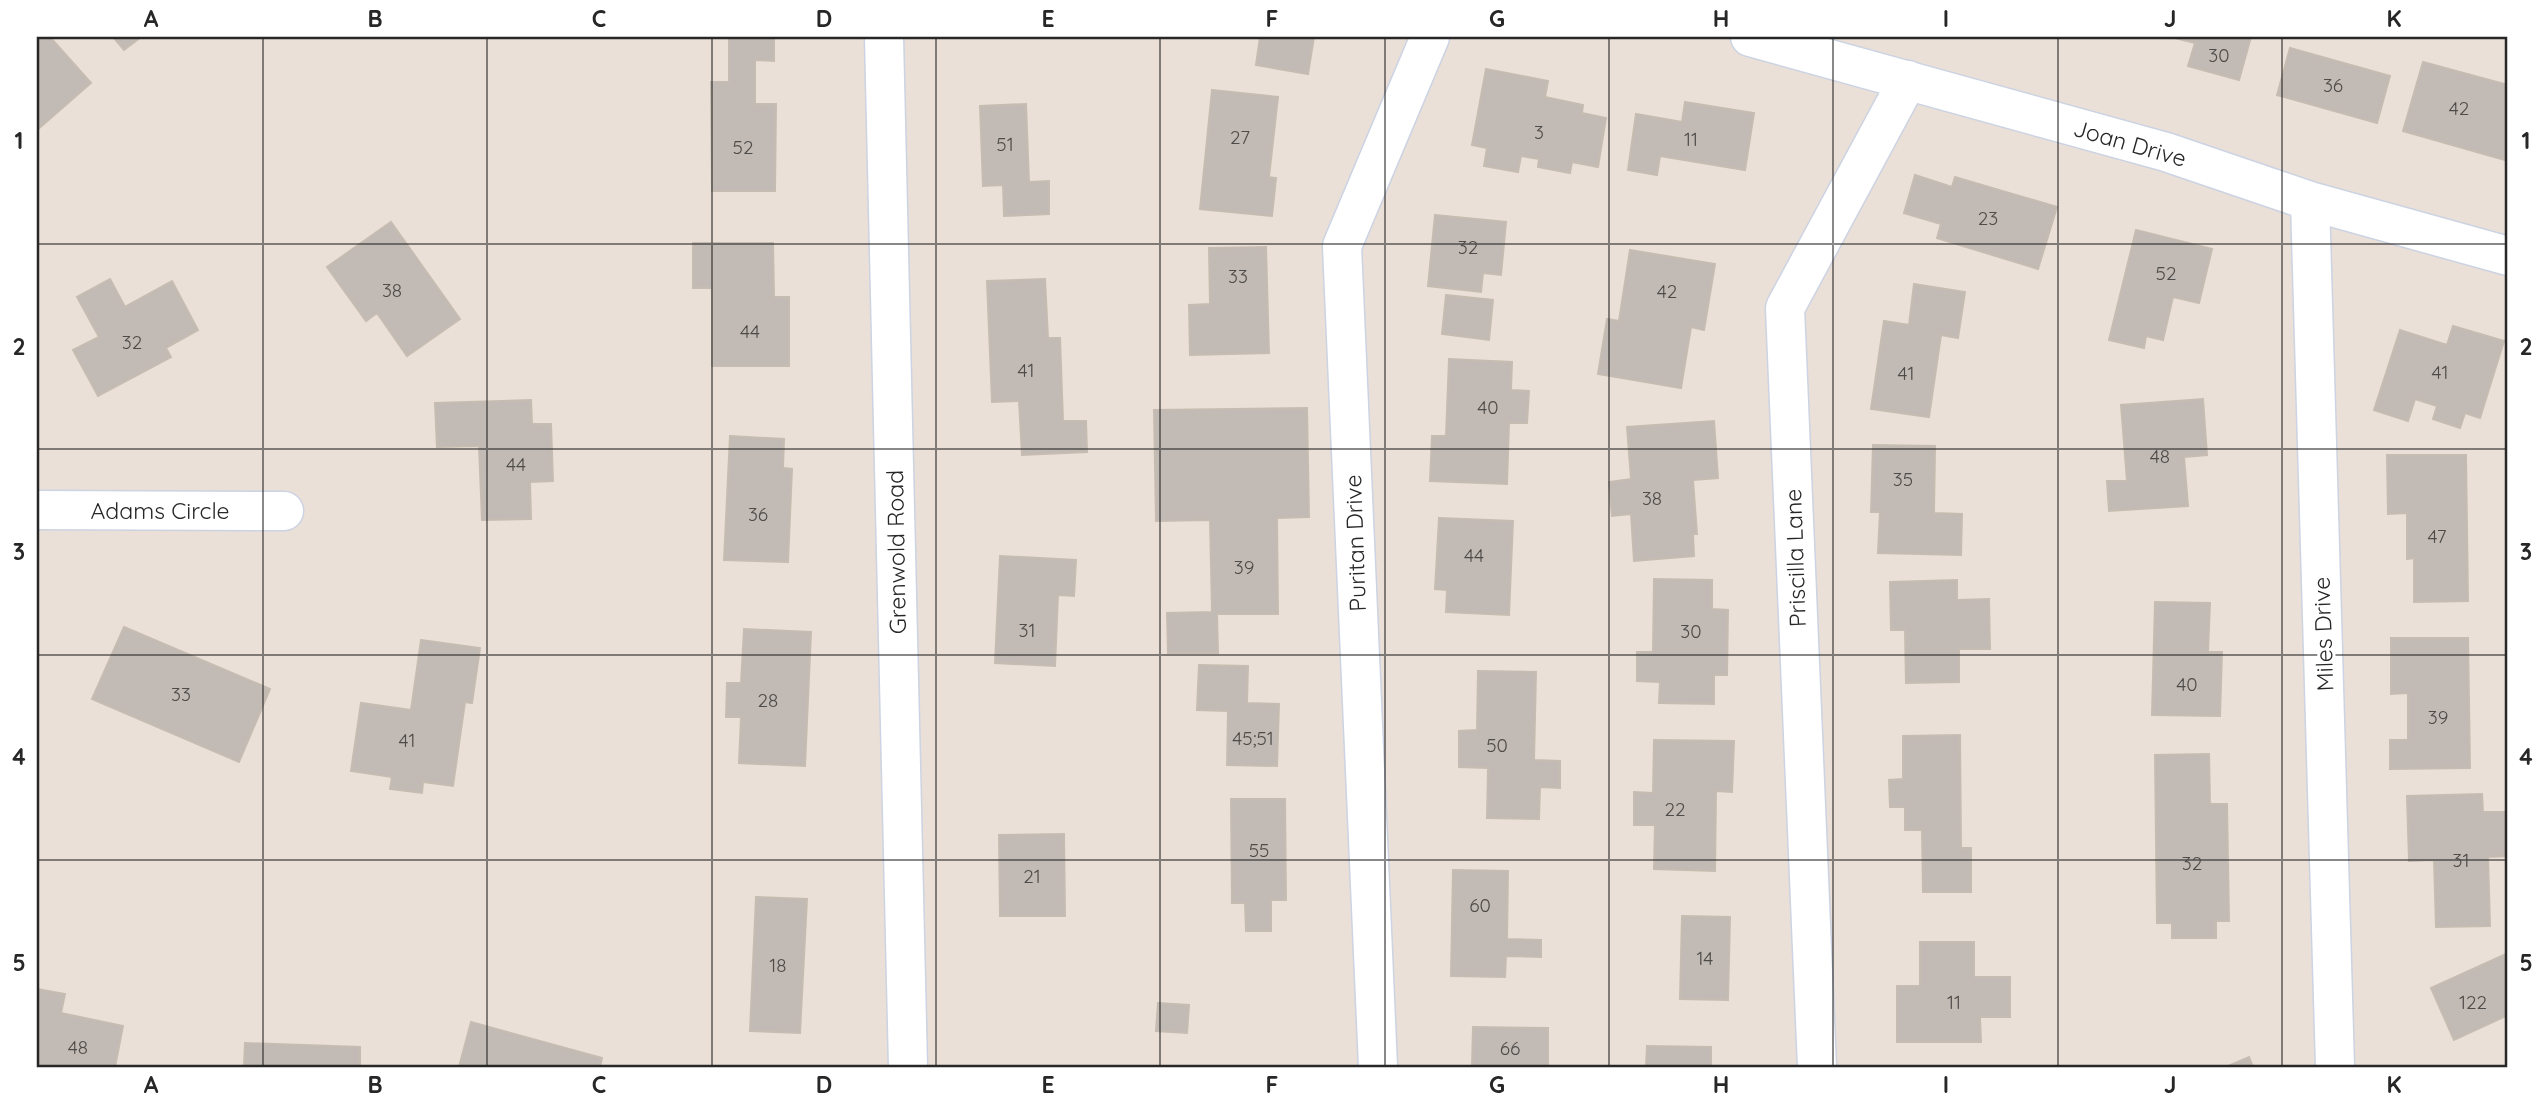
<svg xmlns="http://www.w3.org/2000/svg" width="2545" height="1104" font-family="Quicksand,sans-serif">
	<rect width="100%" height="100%" fill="#ebe0d7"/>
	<path fill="#c2bab4" stroke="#c6bcb1" stroke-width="2" d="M37 37H50L91 83 37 130Z
		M113 37H141L124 50Z
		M729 37H774V61L755 60V104H776L775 191H712L711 82H729Z
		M1260 37H1314L1308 74 1256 65Z
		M2171 37H2251L2239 80 2188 66 2195 43Z
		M2290 48 2390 76 2377 123 2277 95Z
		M2423 62 2508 85V161L2403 131Z
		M1486 69 1548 81 1545 97 1583 105 1582 113 1606 118 1598 167 1572 162 1570 173 1538 167 1539 159 1521 156 1518 172 1484 166 1487 148 1472 145Z
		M1212 90 1278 97 1269 177 1276 178 1272 216 1200 209Z
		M1685 102 1754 113 1745 170 1660 156 1657 175 1628 170 1636 114 1682 122Z
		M1026 104 1029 182 1049 181V214L1004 216 1003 185 983 186 980 106Z
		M1915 175 1952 187 1955 177 2057 207 2038 269 1937 238 1941 224 1904 213Z
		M1435 215 1506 222 1501 275 1483 273 1481 292 1428 286Z
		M391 222 460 319 407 356 377 313 366 321 327 267Z
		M2136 230 2212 249 2199 303 2173 297 2163 340 2146 336 2144 348 2109 340Z
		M693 243H773L774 297H789V366H712V288H693Z
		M1266 247 1269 353 1190 355 1189 305 1210 304 1209 248Z
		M1630 250 1715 264 1704 330 1691 327 1681 388 1598 374 1607 319 1619 321Z
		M110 279 125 307 172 281 198 330 166 348 171 357 98 396 73 350 99 337 77 297Z
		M1045 279 1048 338H1060L1063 421H1086L1087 452 1022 455 1019 401 992 402 987 281Z
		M1914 284 1965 292 1958 338 1941 335 1929 417 1871 409 1884 321 1909 325Z
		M1446 295 1493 300 1489 340 1442 334Z
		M2453 326 2504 341 2480 418 2465 413 2460 428 2433 419 2437 406 2415 399 2408 421 2374 410 2400 330 2447 345Z
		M1449 359 1512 362 1511 390 1529 391 1527 423H1509L1507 484 1430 481 1432 436H1446Z
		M2203 399 2207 455 2184 457 2188 506 2109 511 2107 481H2127L2121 405Z
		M531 400 532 424H551L553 481 530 482 531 519 482 520 479 446 437 447 435 403Z
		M1307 408 1309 517 1277 518 1278 614H1217L1218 653H1168L1167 613 1212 612 1210 520 1156 521 1154 410Z
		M1714 421 1718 478 1693 480 1697 534H1693L1694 556 1634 561 1631 514 1612 516 1609 482 1631 479 1627 427Z
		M730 436 784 439 783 468 792 469 788 562 724 560Z
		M1873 445 1935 446 1934 513 1962 514 1961 555 1878 553 1880 512H1871Z
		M2387 455H2466L2468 601 2414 602V558L2407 559V513L2388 514Z
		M1439 518 1513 521 1509 615 1446 612 1447 590 1435 589Z
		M1000 556 1076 560 1074 596 1058 595 1055 666 995 663Z
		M1654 579 1712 580V609L1728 610 1727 675H1714V704L1659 703 1660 682 1637 681V652H1653Z
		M1957 580V600L1989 599 1990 649H1959V682L1906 683 1905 630H1891L1890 582Z
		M2155 602 2210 603 2208 652H2222L2220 716 2152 715Z
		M124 627 270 689 239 762 92 699Z
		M744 629 811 632 805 766 739 763 741 717H726L727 683H741Z
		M2391 638H2468L2470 768 2390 769V740H2408V693L2391 694Z
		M421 640 480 648 472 703 465 702 453 786 423 782 422 793 390 789 392 777 351 771 361 703 411 710Z
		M1199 665 1248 666 1247 703 1279 704 1277 766 1227 765 1228 711 1197 710Z
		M1478 671 1536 672 1534 760 1560 761V788L1540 787 1539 819 1487 818 1488 768 1459 767V731L1477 730Z
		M1960 735 1961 848H1971V892H1923L1922 830H1905V807H1890L1889 780 1903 779V736Z
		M1654 740 1734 741 1732 792 1716 791 1715 871 1654 869 1655 825H1634V792L1653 793Z
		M2209 754 2210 804H2227L2229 921H2216V938H2172V923H2157L2155 755Z
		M2482 794 2483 812H2505L2507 856 2488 857 2490 926 2436 927 2434 860 2409 861 2407 796Z
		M1231 799H1285L1286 900H1271V931H1246L1245 903H1232Z
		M1064 834 1065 916H1000L999 835Z
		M1453 870 1508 871 1507 939 1541 940V957L1506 956 1505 977 1451 976Z
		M756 897 807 899 800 1033 750 1031Z
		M1682 916 1730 917 1728 1000 1680 999Z
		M1920 942H1974V977H2010V1017H1980L1981 1042H1897V986H1920Z
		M2508 953V1015L2454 1040 2431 988Z
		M37 989 65 994 61 1013 123 1026 115 1067H37Z
		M1158 1003 1189 1005 1187 1033 1156 1031Z
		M471 1022 602 1058 600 1067H459Z
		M1473 1027 1548 1028V1067H1472Z
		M245 1043 360 1047V1067H244Z
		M1647 1046 1711 1047V1067H1646Z
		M2249 1057 2253 1067H2226Z"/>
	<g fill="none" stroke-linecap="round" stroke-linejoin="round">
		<g stroke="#ccd3e2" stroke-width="41">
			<path id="minor" d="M884 37 908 1067
				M1750 37 2166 152 2310 201 2508 256
				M2310 201 2335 1067
				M37 510 284 511
				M1378 1067 1342 246 1430 37
				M1817 1067 1785 308 1908 80"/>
		</g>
		<use href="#minor" stroke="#fff" stroke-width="38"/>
	</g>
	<path fill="none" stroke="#272727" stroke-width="2" stroke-opacity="0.55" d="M263 37V1067M487 37V1067M712 37V1067M936 37V1067M1160 37V1067M1385 37V1067M1609 37V1067M1833 37V1067M2058 37V1067M2282 37V1067M37 244H2508M37 449H2508M37 655H2508M37 860H2508"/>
	<g text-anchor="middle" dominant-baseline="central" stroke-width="6" stroke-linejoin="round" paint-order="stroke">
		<g font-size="19" fill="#4e4c4a">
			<text x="2219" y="55">30</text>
			<text x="2333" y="85">36</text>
			<text x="2459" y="108">42</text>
			<text x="1539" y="132">3</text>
			<text x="1240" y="137">27</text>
			<text x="1691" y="139">11</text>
			<text x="1005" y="144">51</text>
			<text x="743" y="147">52</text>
			<text x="1988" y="218">23</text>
			<text x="1468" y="247">32</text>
			<text x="2166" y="273">52</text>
			<text x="1238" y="276">33</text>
			<text x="392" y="290">38</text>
			<text x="1667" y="291">42</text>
			<text x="750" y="331">44</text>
			<text x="132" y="342">32</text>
			<text x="1026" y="370">41</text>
			<text x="2440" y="372">41</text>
			<text x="1906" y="373">41</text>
			<text x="1488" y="407">40</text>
			<text x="2160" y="456">48</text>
			<text x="516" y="464">44</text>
			<text x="1903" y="479">35</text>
			<text x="1652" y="498">38</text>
			<text x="758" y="514">36</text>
			<text x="2437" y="536">47</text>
			<text x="1474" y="555">44</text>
			<text x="1244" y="567">39</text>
			<text x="1027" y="630">31</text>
			<text x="1691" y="631">30</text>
			<text x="2187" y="684">40</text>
			<text x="181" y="694">33</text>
			<text x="768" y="700">28</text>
			<text x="2438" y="717">39</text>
			<text x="1253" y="738">45;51</text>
			<text x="407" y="740">41</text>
			<text x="1497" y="745">50</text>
			<text x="1675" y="809">22</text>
			<text x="1259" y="850">55</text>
			<text x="2461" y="860">31</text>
			<text x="2192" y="863">32</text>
			<text x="1032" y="876">21</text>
			<text x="1480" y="905">60</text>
			<text x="1705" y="958">14</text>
			<text x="778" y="965">18</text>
			<text x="1954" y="1002">11</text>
			<text x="2473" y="1002">122</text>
			<text x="78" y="1047">48</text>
			<text x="1510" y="1048">66</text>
		</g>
		<g font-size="23" fill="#272727" stroke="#fff">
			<text transform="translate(2130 143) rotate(16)">Joan Drive</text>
			<text x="160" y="510">Adams Circle</text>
			<text transform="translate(1355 543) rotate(-92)">Puritan Drive</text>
			<text transform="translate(896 552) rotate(-91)">Grenwold Road</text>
			<text transform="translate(1795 558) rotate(-92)">Priscilla Lane</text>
			<text transform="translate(2323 634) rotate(-92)">Miles Drive</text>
		</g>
	</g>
	<rect width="2545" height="1104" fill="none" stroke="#ffffff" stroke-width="77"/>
	<rect x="38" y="38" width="2468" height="1028" fill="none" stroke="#272727" stroke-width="2.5"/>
	<g font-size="23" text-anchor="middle" font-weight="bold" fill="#272727">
		<text x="151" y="27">A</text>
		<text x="375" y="27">B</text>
		<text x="599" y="27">C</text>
		<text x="824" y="27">D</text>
		<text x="1048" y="27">E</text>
		<text x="1272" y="27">F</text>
		<text x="1497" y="27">G</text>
		<text x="1721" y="27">H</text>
		<text x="1946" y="27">I</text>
		<text x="2170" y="27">J</text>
		<text x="2394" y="27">K</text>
		<text x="19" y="149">1</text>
		<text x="2526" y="149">1</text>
		<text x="19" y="355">2</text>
		<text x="2526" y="355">2</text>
		<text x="19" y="560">3</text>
		<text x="2526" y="560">3</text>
		<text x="19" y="765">4</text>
		<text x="2526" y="765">4</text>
		<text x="19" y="971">5</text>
		<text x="2526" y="971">5</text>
		<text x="151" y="1093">A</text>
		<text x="375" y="1093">B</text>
		<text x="599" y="1093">C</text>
		<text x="824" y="1093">D</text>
		<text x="1048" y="1093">E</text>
		<text x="1272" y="1093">F</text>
		<text x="1497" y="1093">G</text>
		<text x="1721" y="1093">H</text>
		<text x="1946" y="1093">I</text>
		<text x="2170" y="1093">J</text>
		<text x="2394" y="1093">K</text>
	</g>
</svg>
